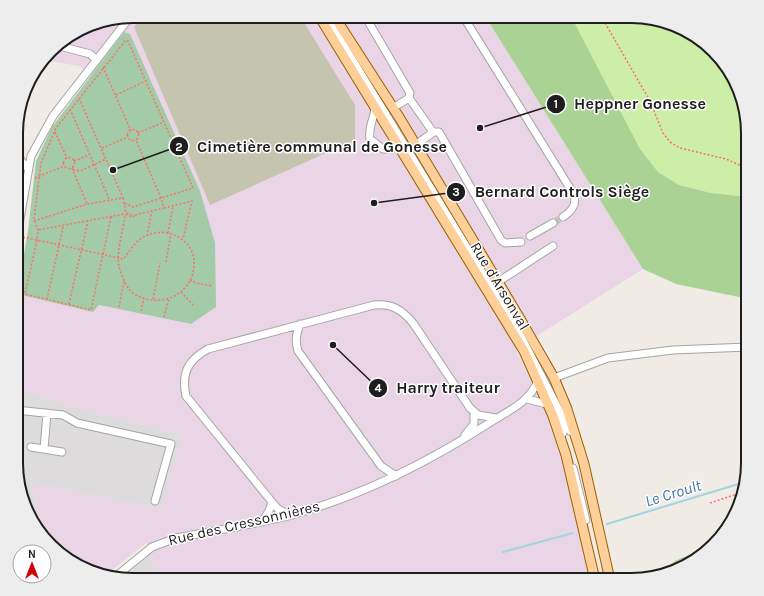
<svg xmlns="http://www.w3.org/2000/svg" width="764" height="596" font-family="Karla,sans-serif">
	<rect width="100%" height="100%" fill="#f0ebe4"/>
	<path fill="#dddbdb" d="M16 387 62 404 183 435 161 509 31 483 40 519 55 550 28 515 16 471Z
		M150 554 159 580 119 578Z"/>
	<path fill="#ead5e7" d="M133 16H485L643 269 516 349 549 420 562 460 590 580H159L146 543 106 575 88 571 56 551 40 519 31 483 161 509 183 435 62 404 16 387 17 294 93 312 99 305 191 324 124 32 92 75 79 66 44 60 56 45 95 22Z"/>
	<path fill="#c5c4af" d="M143 16H300L355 105V140L210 205 134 27Z"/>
	<path fill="#cdeea6" d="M571 16H638L676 25 708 45 739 88 748 133V197L711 193 679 185 658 172 640 149Z"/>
	<path fill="#aad295" d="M485 16H571L640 149 658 172 679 185 711 193 748 197V297H739L676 284 643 269Z
		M700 554 676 571 663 574C673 559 683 556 700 554Z"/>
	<path fill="#a3cba7" d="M124 32 130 34 200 191 215 243 216 307 191 324 99 305 93 312 17 294 28 231 36 161 52 127Z"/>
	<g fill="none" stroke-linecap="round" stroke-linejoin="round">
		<path stroke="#a1d5e1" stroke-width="2" d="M607 524 745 482
			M503 552 573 533"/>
		<path stroke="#c6c2bc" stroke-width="7" stroke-dasharray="7 3.5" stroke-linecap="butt" d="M553 223 563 217"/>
		<g stroke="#a5a5a5" stroke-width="9">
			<path id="minor" d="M326 16 521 336 570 431
				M365 16 410 93 409 98 393 108
				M463 16 573 193C578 204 572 211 563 217
				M56 45 90 54 97 60
				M409 98 433 132
				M375 108C374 119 368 127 370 139L383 149H392L396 145
				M415 145 434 132H439L501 240 505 243 521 242
				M17 153 22 162 28 168
				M17 236 31 156 53 116 130 17
				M530 236 553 223
				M498 282 553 246
				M300 324C296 334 295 341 298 351L381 466 396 476
				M554 378 608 358 673 350 748 347
				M527 399 547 404
				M556 409 563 433
				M16 410 63 415 77 423 171 444 155 501
				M465 435 474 424V412
				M31 447 62 452
				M44 449 47 413
				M573 468 586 520
				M272 502 278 509 290 515
				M262 522 269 511 272 502 186 396C181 373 188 360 208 349L374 305C392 303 402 310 413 323L470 408 478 415 496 418
				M115 577 152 547 176 538C213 531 251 525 288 516 359 497 425 464 486 425 507 411 528 404 538 381"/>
		</g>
		<g stroke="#995f00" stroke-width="11">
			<path id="major" d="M319 16 524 351 553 416 566 455 595 580
				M334 16 399 117 519 317 554 378 567 409 584 464 610 580"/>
		</g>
		<path stroke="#ff6f66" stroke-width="1.5" stroke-dasharray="2 2" stroke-linecap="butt" d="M601 16 650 101 663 133 670 142 680 148 726 159 748 169
			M103 67 131 131
			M116 95 146 81
			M79 98 123 198
			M70 109 110 201
			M127.5 135a5.5 5.5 0 1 1 11 0a5.5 5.5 0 1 1-11 0Z
			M55 132 67 158
			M138 133 164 122
			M102 148 128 137
			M63.5 163a5.5 5.5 0 1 1 11 0a5.5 5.5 0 1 1-11 0Z
			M74 161 89 155
			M72 168 87 204
			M73 170 80 171 106 159
			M35 178 64 166
			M164 208 192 201 183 239
			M135 215 164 208 161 198 136 140
			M111 217 91 310 25 294 37 240 38 230 34 219 41 163 56 128 126 40 128 41 193 188 133 207 124 203
			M34 221 87 204 123 198 126 213 134 215 133 217 124 214 38 230
			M168 233 173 206
			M147 236 152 211
			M23 237 119 258 123 259C128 254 133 245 139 240 159 223 196 236 194 265 193 294 161 309 136 295 127 291 122 276 119 267 116 252 123 231 125 216
			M166 262 171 233
			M190 280 196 283 213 286
			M181 292 193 305
			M47 299 63 227
			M153 299 160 263
			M69 304 88 221
			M119 307 124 281
			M141 311 144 298
			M164 317 169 298
			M710 503 743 492"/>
		<use href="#minor" stroke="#fff" stroke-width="7"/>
		<use href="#major" stroke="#ffcf9a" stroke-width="9"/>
	</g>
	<g text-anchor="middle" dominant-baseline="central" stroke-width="3" stroke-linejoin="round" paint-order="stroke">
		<g font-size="15" fill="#1e1e1e" stroke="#fff">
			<text transform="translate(500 286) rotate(59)">Rue d'Arsonval</text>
			<text transform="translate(244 523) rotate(-13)">Rue des Cressonnières</text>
		</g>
		<g font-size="16" font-style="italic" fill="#3f77a5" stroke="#fff">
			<text transform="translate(673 493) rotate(-17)">Le Croult</text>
		</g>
	</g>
	<path d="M0 0H764V596H0ZM133 23H631A110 110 0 0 1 741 133V463A110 110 0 0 1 631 573H133A110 110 0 0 1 23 463V133A110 110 0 0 1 133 23Z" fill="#ededed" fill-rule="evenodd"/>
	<path fill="none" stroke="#1e1e1e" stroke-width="2" d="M133 23H631A110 110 0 0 1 741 133V463A110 110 0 0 1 631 573H133A110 110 0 0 1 23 463V133A110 110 0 0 1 133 23Z"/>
	<path fill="none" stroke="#1e1e1e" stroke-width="1.5" d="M480 128L556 104M113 170L179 146M374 203L456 192M333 345L378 388"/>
	<g fill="#1e1e1e" stroke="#fff" stroke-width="1.5">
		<circle cx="480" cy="128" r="4"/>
		<circle cx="113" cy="170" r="4"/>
		<circle cx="374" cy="203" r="4"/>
		<circle cx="333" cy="345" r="4"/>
		<circle cx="556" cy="104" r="10"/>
		<circle cx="179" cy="146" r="10"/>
		<circle cx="456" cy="192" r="10"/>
		<circle cx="378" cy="388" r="10"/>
	</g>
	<g font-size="12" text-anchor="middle" font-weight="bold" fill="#fff">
		<text x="556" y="108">1</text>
		<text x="179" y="151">2</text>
		<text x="456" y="196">3</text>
		<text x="378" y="392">4</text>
	</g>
	<g font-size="16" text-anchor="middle" font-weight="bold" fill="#1e1e1e" stroke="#fff" stroke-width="3" stroke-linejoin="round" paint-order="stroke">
		<text x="640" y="109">Heppner Gonesse</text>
		<text x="322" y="152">Cimetière communal de Gonesse</text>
		<text x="562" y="197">Bernard Controls Siège</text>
		<text x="448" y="393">Harry traiteur</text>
	</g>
	<g transform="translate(32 564)"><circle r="19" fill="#ffffff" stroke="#a5a5a5"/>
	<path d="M0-3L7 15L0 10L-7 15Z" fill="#cd000a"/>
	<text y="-6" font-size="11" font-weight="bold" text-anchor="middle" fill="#1e1e1e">N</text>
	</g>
</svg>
